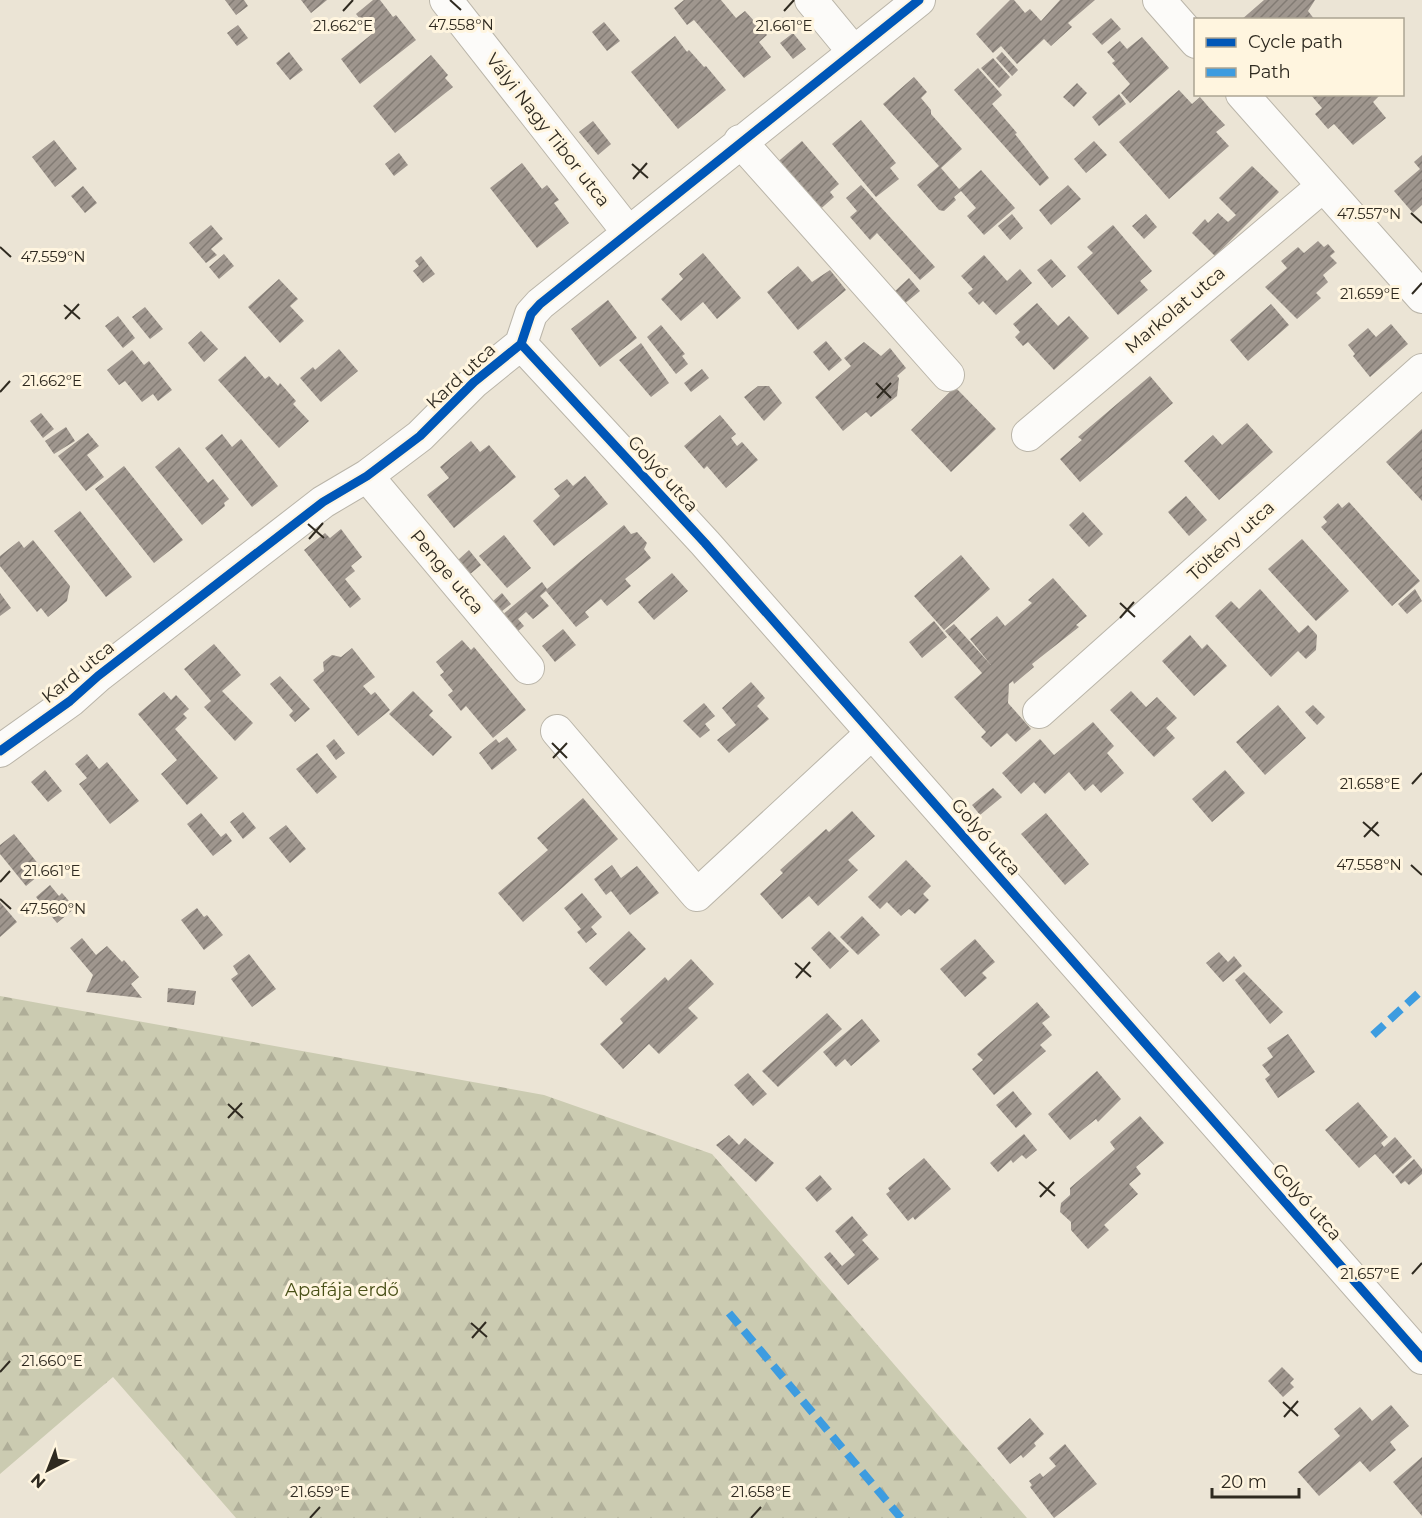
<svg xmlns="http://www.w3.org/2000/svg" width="1422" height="1518" font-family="Montserrat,sans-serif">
	<defs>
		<pattern id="forest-firs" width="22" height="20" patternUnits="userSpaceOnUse" patternTransform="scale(1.5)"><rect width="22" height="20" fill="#cbcbb1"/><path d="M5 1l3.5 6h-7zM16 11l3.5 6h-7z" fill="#afae98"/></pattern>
		<pattern id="building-hatch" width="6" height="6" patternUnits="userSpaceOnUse" patternTransform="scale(1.5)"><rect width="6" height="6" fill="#9f968e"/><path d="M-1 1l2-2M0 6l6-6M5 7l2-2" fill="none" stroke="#827b74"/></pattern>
	</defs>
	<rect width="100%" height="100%" fill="#ebe4d5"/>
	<path fill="url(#forest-firs)" d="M0 996 544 1095 712 1154 1027 1518H236L113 1377 0 1474Z"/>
	<path fill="url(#building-hatch)" d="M225 0H244L248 6 236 15Z
		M301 0H327L311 13Z
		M373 0H380L393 17 396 15 416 40 360 84 341 59 372 34 356 14Z
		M684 0H721L736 18 745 11 767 35 759 42 771 57 744 78 694 20 687 25 674 8Z
		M1010 0H1014L1025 13 1030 9 1041 21 1060 0H1095L1068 23 1072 27 1051 46 1044 39 1017 64 1001 46 993 53 976 34Z
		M1264 0H1315L1308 11 1315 20H1241Z
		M1111 18 1121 29 1102 45 1092 34Z
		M604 22 620 41 607 51 592 32Z
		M238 25 248 38 237 46 227 33Z
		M793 33 806 49 793 59 780 43Z
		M675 36 687 52 689 50 704 67 706 66 726 90 678 129 631 72Z
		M1142 37 1169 68 1130 103 1121 93 1130 84 1112 63 1115 61 1107 52 1120 41 1127 49Z
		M289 52 303 70 290 80 276 63Z
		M1002 52 1018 70 1012 76 996 58Z
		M431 55 448 75 445 78 453 87 395 133 373 106Z
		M993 58 1010 77 999 88 981 68Z
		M978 68 1002 95 992 104 1017 133 1015 134 1049 178 1040 186 954 90Z
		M914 77 927 92 921 98 931 110V114L962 149 941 168 959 189 981 170 1015 208 984 235 967 216 976 208 961 191 954 197 956 200 944 211 939 210 917 185 939 166 883 104Z
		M1077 83 1087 93 1074 107 1063 97Z
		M1179 90 1192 104 1200 97 1212 111 1225 125 1216 132 1229 146 1169 199 1119 142Z
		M1119 94 1126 104 1099 126 1092 117Z
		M1310 94H1381L1373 102 1386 118 1353 145 1334 124 1328 129 1315 114 1322 108Z
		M861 120 896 163 890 168 899 179 876 197 832 144Z
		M593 121 611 144 598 155 579 132Z
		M54 140 77 169 55 187 32 157Z
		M802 141 839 184 830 192 834 197 816 213 774 165Z
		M1094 141 1107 155 1086 173 1074 159Z
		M399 153 408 165 394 176 385 164Z
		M1422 155V205L1413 213 1394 191 1420 169 1414 162Z
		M522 163 542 189 547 185 559 200 554 203 569 223 537 248 490 188Z
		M1252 166 1279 192 1215 256 1192 233 1205 219 1208 223 1218 213 1228 222 1236 215 1219 198Z
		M861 185 935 267 920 280 877 233 870 240 850 217 857 211 846 198Z
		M1068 185 1081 199 1051 225 1039 210Z
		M83 186 97 203 85 213 71 196Z
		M1012 214 1023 228 1010 240 998 226Z
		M1146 214 1157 227 1144 239 1132 226Z
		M211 225 223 239 211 249 217 255 206 263 189 243Z
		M1113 225 1152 271 1140 281 1148 290 1118 315 1077 267 1093 253 1087 247Z
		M1318 241 1324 247 1328 244 1335 252 1330 256 1337 263 1323 275 1328 282 1316 293 1321 298 1297 319 1265 287 1287 268 1281 261 1298 247 1304 253Z
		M703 253 741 298 717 319 703 302 681 321 661 299 683 279 679 274Z
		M224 254 234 266 219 279 209 267Z
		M984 255 1007 281 1020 269 1032 283 996 315 983 301 979 305 968 293 973 289 961 276Z
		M421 256 435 274 423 283 413 271 419 266 415 261Z
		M1051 259 1066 276 1052 288 1037 270Z
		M798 266 812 282 830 270 846 290 798 330 767 292Z
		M909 278 920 291 903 305 893 293Z
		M279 279 298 299 290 306 304 321 280 343 248 307Z
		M608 300 637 338 600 367 571 329Z
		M1037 303 1058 326 1069 316 1089 338 1054 370 1028 342 1023 346 1015 337 1020 332 1013 324Z
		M1271 304 1289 325 1248 361 1230 340Z
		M145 307 163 329 150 339 132 317Z
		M118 316 135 338 123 348 105 326Z
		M1391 324 1408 344 1370 377 1353 356 1355 354 1348 345 1368 328 1376 337Z
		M661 325 685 354 682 356 688 364 676 374 647 337Z
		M201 331 218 349 204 362 188 343Z
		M826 341 842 360 829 371 813 352Z
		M864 342 881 356 890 348 906 368 897 376 899 378 897 396 871 417 866 412 843 431 815 397 851 366 844 358Z
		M641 343 669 383 651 397 619 360Z
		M339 349 358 371 321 402 300 378 313 367 315 370Z
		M132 350 144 365 149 361 172 390 158 401 153 394 142 402 125 381 119 385 107 370Z
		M245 356 265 379 269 376 278 386 280 383 296 401 293 404 309 421 279 448 218 380Z
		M702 369 709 378 691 392 684 383Z
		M1150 376 1173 403 1080 482 1060 459 1082 440 1078 437Z
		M758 386H769L782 403 764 421 744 397Z
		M955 387 996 429 951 472 911 430Z
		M41 413 54 429 43 438 30 421Z
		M720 415 736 434 731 438 737 446 742 442 758 460 726 488 707 466 704 469 684 446Z
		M1247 423 1273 452 1219 500 1184 461 1213 435 1222 445Z
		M66 427 75 441 54 454 45 441Z
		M1422 429V501L1386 462Z
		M88 433 99 446 87 455 104 477 86 491 58 456Z
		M222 434 232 447 241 439 278 486 252 507 205 448Z
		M471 441 480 452 489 445 516 477 454 528 427 495 449 478 440 467Z
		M179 447 208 483 213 479 229 499 224 503 225 506 202 525 155 467Z
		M124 466 183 540 154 563 95 489Z
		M585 476 608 504 554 546 533 521 560 496 554 489 567 479 573 486Z
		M1186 496 1207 520 1189 536 1168 512Z
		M1349 502 1420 581 1392 606 1321 527 1327 522 1323 517 1338 503 1342 508Z
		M80 511 132 577 106 597 54 531Z
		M1083 512 1103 534 1089 547 1069 525Z
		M624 525 631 534 637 532 647 543 644 549 651 558 625 579 631 586 607 606 601 599 585 612 589 617 576 627 546 591 540 596 549 606 533 619 526 612 518 619 524 626 516 633 502 615 542 582 547 589Z
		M341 529 362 557 351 566 355 571 345 579 361 599 350 608 304 550 325 533 330 538Z
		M504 535 531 568 507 588 479 556Z
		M1302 539 1349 591 1316 621 1268 569Z
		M33 540 70 586 67 601 48 617 41 608 37 612 0 566V556L19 541 24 548Z
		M469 550 481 565 469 575 457 561Z
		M961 555 990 589 944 630 914 596Z
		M672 573 688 591 654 620 638 602Z
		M1053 578 1087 616 1076 625 1079 627 1032 664 1034 667 1014 684 1013 681 1009 684 1008 703 1031 729 1016 742 1007 733 991 747 981 737 986 732 954 697 982 673 945 631 954 624 991 665 970 639 997 616 1005 626 1032 603 1028 600Z
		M1260 589 1299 633 1308 625 1317 635 1316 650 1306 659 1298 651 1271 677 1215 616 1231 601 1239 609Z
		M1415 589 1422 601 1407 614 1398 604Z
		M0 593 11 608 0 616Z
		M502 593 511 604 501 612 492 602Z
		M934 621 947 637 922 658 909 642Z
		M563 629 576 645 555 662 542 646Z
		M1190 635 1202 649 1207 644 1227 666 1194 696 1162 661Z
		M462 640 471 650 474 647 526 710 493 738 466 706 461 711 448 695 453 691 440 675 444 672 436 662Z
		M214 644 241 675 222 691 253 723 235 741 204 707 211 701 184 669Z
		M352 648 375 677 363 686 371 695 375 692 390 710 358 736 313 680 324 671 323 662 332 655 341 657Z
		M280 676 310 709 295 722 289 715 293 711 270 684Z
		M751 682 765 698 757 706 769 719 729 753 717 740 736 725 722 708Z
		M413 691 433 711 429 715 452 737 433 756 389 714Z
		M1131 691 1146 707 1157 697 1177 718 1166 728 1175 738 1154 757 1110 710Z
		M164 692 171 700 176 695 189 709 183 714 187 718 175 729 218 778 187 805 161 774 177 760 138 714Z
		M704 703 715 716 705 724 710 730 700 738 683 721Z
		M1278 705 1306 738 1265 775 1236 742Z
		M1313 705 1325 717 1317 725 1305 712Z
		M1093 722 1114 746 1107 753 1124 773 1101 793 1093 784 1085 791 1069 772 1045 794 1034 782 1021 794 1002 773 1040 739 1054 755Z
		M507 737 517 750 492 770 479 753 496 739 499 743Z
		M334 739 345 753 336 760 326 746Z
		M317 753 337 777 317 794 296 769Z
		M87 754 99 769 107 762 139 801 110 824 79 784 87 778 75 764Z
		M45 770 62 791 48 802 31 782Z
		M1225 770 1245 793 1212 822 1192 799Z
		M993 788 1002 797 980 815 972 805Z
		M583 798 618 839 523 922 498 893 548 850 537 838Z
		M852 811 875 836 848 860 858 870 818 906 809 896 782 919 760 894 783 873 780 870 826 829 829 832Z
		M243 812 256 828 243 839 230 822Z
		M201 813 221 837 226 833 232 841 213 856 187 824Z
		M1046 813 1089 864 1065 885 1021 834Z
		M286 825 306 849 290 863 269 838Z
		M14 834 44 871 26 886 0 854V845Z
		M906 860 931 886 923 894 929 900 915 914 909 909 901 916 887 902 880 909 868 897Z
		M612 865 621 878 637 866 659 893 630 915 611 891 606 895 594 879Z
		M50 885 59 896 62 893 75 908 57 923 36 897Z
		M582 893 602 917 591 927 597 934 586 943 577 932 581 929 564 908Z
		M0 902 17 922 0 937Z
		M197 908 204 917 207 915 223 935 204 950 181 920Z
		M862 916 880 935 858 955 840 937Z
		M629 931 646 949 606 986 589 968Z
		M829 931 849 951 830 969 811 948Z
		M82 938 96 955 107 946 122 962 124 960 139 977 131 984 142 998 86 992 93 975 70 948Z
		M975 939 995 962 982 973 987 978 965 997 940 969Z
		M1219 952 1228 962 1234 956 1242 966 1223 982 1206 963Z
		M249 954 276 989 252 1007 231 979 238 974 233 966Z
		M691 959 714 984 688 1008 698 1018 659 1054 649 1044 623 1069 600 1044 623 1023 620 1019 665 977 668 981Z
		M1244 972 1283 1012 1270 1024 1235 980Z
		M168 988 196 991 194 1005 167 1002Z
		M1037 1002 1050 1017 1042 1023 1052 1035 1040 1045 1046 1051 994 1095 972 1069 983 1060 977 1054Z
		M827 1013 842 1029 778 1087 762 1071Z
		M862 1019 880 1041 851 1066 845 1059 836 1067 823 1052Z
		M1288 1034 1315 1072 1278 1098 1265 1079 1270 1075 1262 1065 1273 1057 1267 1048Z
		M1097 1071 1121 1099 1098 1122 1096 1119 1070 1140 1048 1114Z
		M748 1073 767 1094 753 1106 734 1085Z
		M1013 1091 1032 1114 1016 1128 996 1105Z
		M1358 1102 1388 1137 1381 1143 1384 1147 1395 1137 1412 1157 1393 1174 1375 1154 1359 1168 1325 1130Z
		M1140 1116 1164 1143 1136 1167 1141 1174 1129 1184 1138 1194 1104 1225 1109 1230 1088 1249 1071 1230V1222L1060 1212 1061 1203 1070 1195V1188L1115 1149 1110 1142Z
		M1024 1134 1037 1150 1026 1159 1022 1155 1013 1163 1011 1160 998 1172 990 1163Z
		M729 1135 739 1145 745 1138 774 1163 756 1182 716 1145Z
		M924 1158 951 1189 915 1220 913 1217 908 1221 886 1194 890 1191 888 1188Z
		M1414 1159 1422 1169V1174L1409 1185 1405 1181 1401 1184 1395 1176Z
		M820 1175 832 1189 817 1202 805 1188Z
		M852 1216 868 1235 862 1240 879 1259 848 1285 824 1257 830 1252 842 1266 855 1255 835 1231Z
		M1282 1367 1294 1379 1290 1383 1294 1387 1283 1397 1268 1381Z
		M1391 1405 1409 1426 1390 1442 1396 1450 1370 1472 1360 1461 1319 1496 1298 1472 1340 1436 1334 1429 1360 1407 1372 1421Z
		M1030 1418 1044 1434 1034 1443 1036 1446 1023 1458 1021 1455 1010 1464 997 1448Z
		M1065 1444 1097 1484 1054 1518 1030 1487 1032 1485 1029 1481 1040 1473 1043 1477 1056 1466 1049 1458Z
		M1422 1457V1516L1393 1482Z"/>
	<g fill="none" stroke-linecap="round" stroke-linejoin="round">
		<g stroke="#bab5a9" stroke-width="34">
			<path id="street" d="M446 0 628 232
				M811 0 853 51
				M1159 0 1196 42
				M1242 94 1422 297
				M740 141 948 375
				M521 344 705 543 1422 1358
				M1028 435 1323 186
				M367 476 528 668
				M1039 712 1422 370
				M557 731 697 895 872 733
				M0 751 70 701 98 676 323 502 367 476 420 436 474 382 521 344 531 314 540 304 919 0"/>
		</g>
		<use href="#street" stroke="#fcfbf9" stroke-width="32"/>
		<path stroke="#3d9ce0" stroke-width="8" stroke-dasharray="15 8" stroke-linecap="butt" d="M1373 1035 1422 990
			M729 1313 901 1518"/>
		<g stroke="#fff5df" stroke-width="13">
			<path id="cycleway" d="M521 344 705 543 1422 1358
				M0 751 70 701 98 676 323 502 367 476 420 436 474 382 521 344 531 314 540 304 919 0"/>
		</g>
		<use href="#cycleway" stroke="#0057b8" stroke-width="9"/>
	</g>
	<path fill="none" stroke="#2f2a20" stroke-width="2" d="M450 0 461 10M343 11 353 0M784 11 794 0M632 164 648 178M633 179 647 163M1411 213 1422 223M0 247 11 257M1412 294 1422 283M64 305 80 319M65 319 79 304M876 383 891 398M0 392 10 381M877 398 891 383M308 524 324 538M309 539 323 523M1120 603 1135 617M1120 618 1134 602M552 743 567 758M553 758 567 743M1412 784 1422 773M1363 822 1379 836M1364 837 1378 822M1411 865 1422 875M0 882 10 871M0 899 11 909M795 963 811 977M796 978 810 962M228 1104 243 1118M228 1118 242 1103M1039 1182 1055 1196M1040 1197 1054 1182M1412 1274 1422 1263M471 1323 487 1337M472 1338 486 1322M0 1372 10 1361M1283 1402 1298 1416M1284 1417 1298 1401M310 1518 320 1507M751 1518 761 1507"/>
	<g text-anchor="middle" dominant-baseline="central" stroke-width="6" stroke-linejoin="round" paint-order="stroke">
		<g font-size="18" fill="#2f2a20" stroke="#fff5df">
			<text transform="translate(548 130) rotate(52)">Vályi Nagy Tibor utca</text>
			<text transform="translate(1175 310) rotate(-40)">Markolat utca</text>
			<text transform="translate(461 376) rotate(-43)">Kard utca</text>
			<text transform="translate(663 474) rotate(48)">Golyó utca</text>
			<text transform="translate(1231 541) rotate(-42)">Töltény utca</text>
			<text transform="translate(447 572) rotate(50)">Penge utca</text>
			<text transform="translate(78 672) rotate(-39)">Kard utca</text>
			<text transform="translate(986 837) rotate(49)">Golyó utca</text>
			<text transform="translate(1307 1202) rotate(49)">Golyó utca</text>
		</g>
		<g font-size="18" fill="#495017" stroke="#fff5df">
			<text x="342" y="1290">Apafája erdő</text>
		</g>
	</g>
	<g font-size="15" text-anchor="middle" fill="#2f2a20" stroke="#fff5df" stroke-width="6" stroke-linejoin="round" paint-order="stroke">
		<text x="461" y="30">47.558°N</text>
		<text x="343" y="31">21.662°E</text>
		<text x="784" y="31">21.661°E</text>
		<text x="1369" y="219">47.557°N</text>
		<text x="53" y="262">47.559°N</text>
		<text x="1370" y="299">21.659°E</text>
		<text x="52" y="386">21.662°E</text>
		<text x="1370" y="789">21.658°E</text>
		<text x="1369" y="870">47.558°N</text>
		<text x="52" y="876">21.661°E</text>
		<text x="53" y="914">47.560°N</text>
		<text x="1370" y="1279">21.657°E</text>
		<text x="52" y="1366">21.660°E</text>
		<text x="320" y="1497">21.659°E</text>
		<text x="761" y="1497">21.658°E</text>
	</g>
	<rect x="1194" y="18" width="210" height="78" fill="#fff5df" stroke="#aca493" stroke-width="1.5"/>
	<rect x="1206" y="38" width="30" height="9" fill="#0057b8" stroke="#aca493" stroke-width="1.5"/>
	<text x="1248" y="48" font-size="18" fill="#2f2a20">Cycle path</text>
	<rect x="1206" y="68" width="30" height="9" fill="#3d9ce0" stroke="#aca493" stroke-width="1.5"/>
	<text x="1248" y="78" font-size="18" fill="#2f2a20">Path</text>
	<g transform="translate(48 1470) rotate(222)" stroke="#fff5df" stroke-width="4.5" paint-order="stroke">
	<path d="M0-4.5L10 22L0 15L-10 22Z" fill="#2f2a20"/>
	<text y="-9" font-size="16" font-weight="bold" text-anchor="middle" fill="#2f2a20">N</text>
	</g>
	<path d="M1212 1488v9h87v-9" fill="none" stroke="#2f2a20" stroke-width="3"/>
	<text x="1221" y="1488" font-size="18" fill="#2f2a20" stroke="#fff5df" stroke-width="4.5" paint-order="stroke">20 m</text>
</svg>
